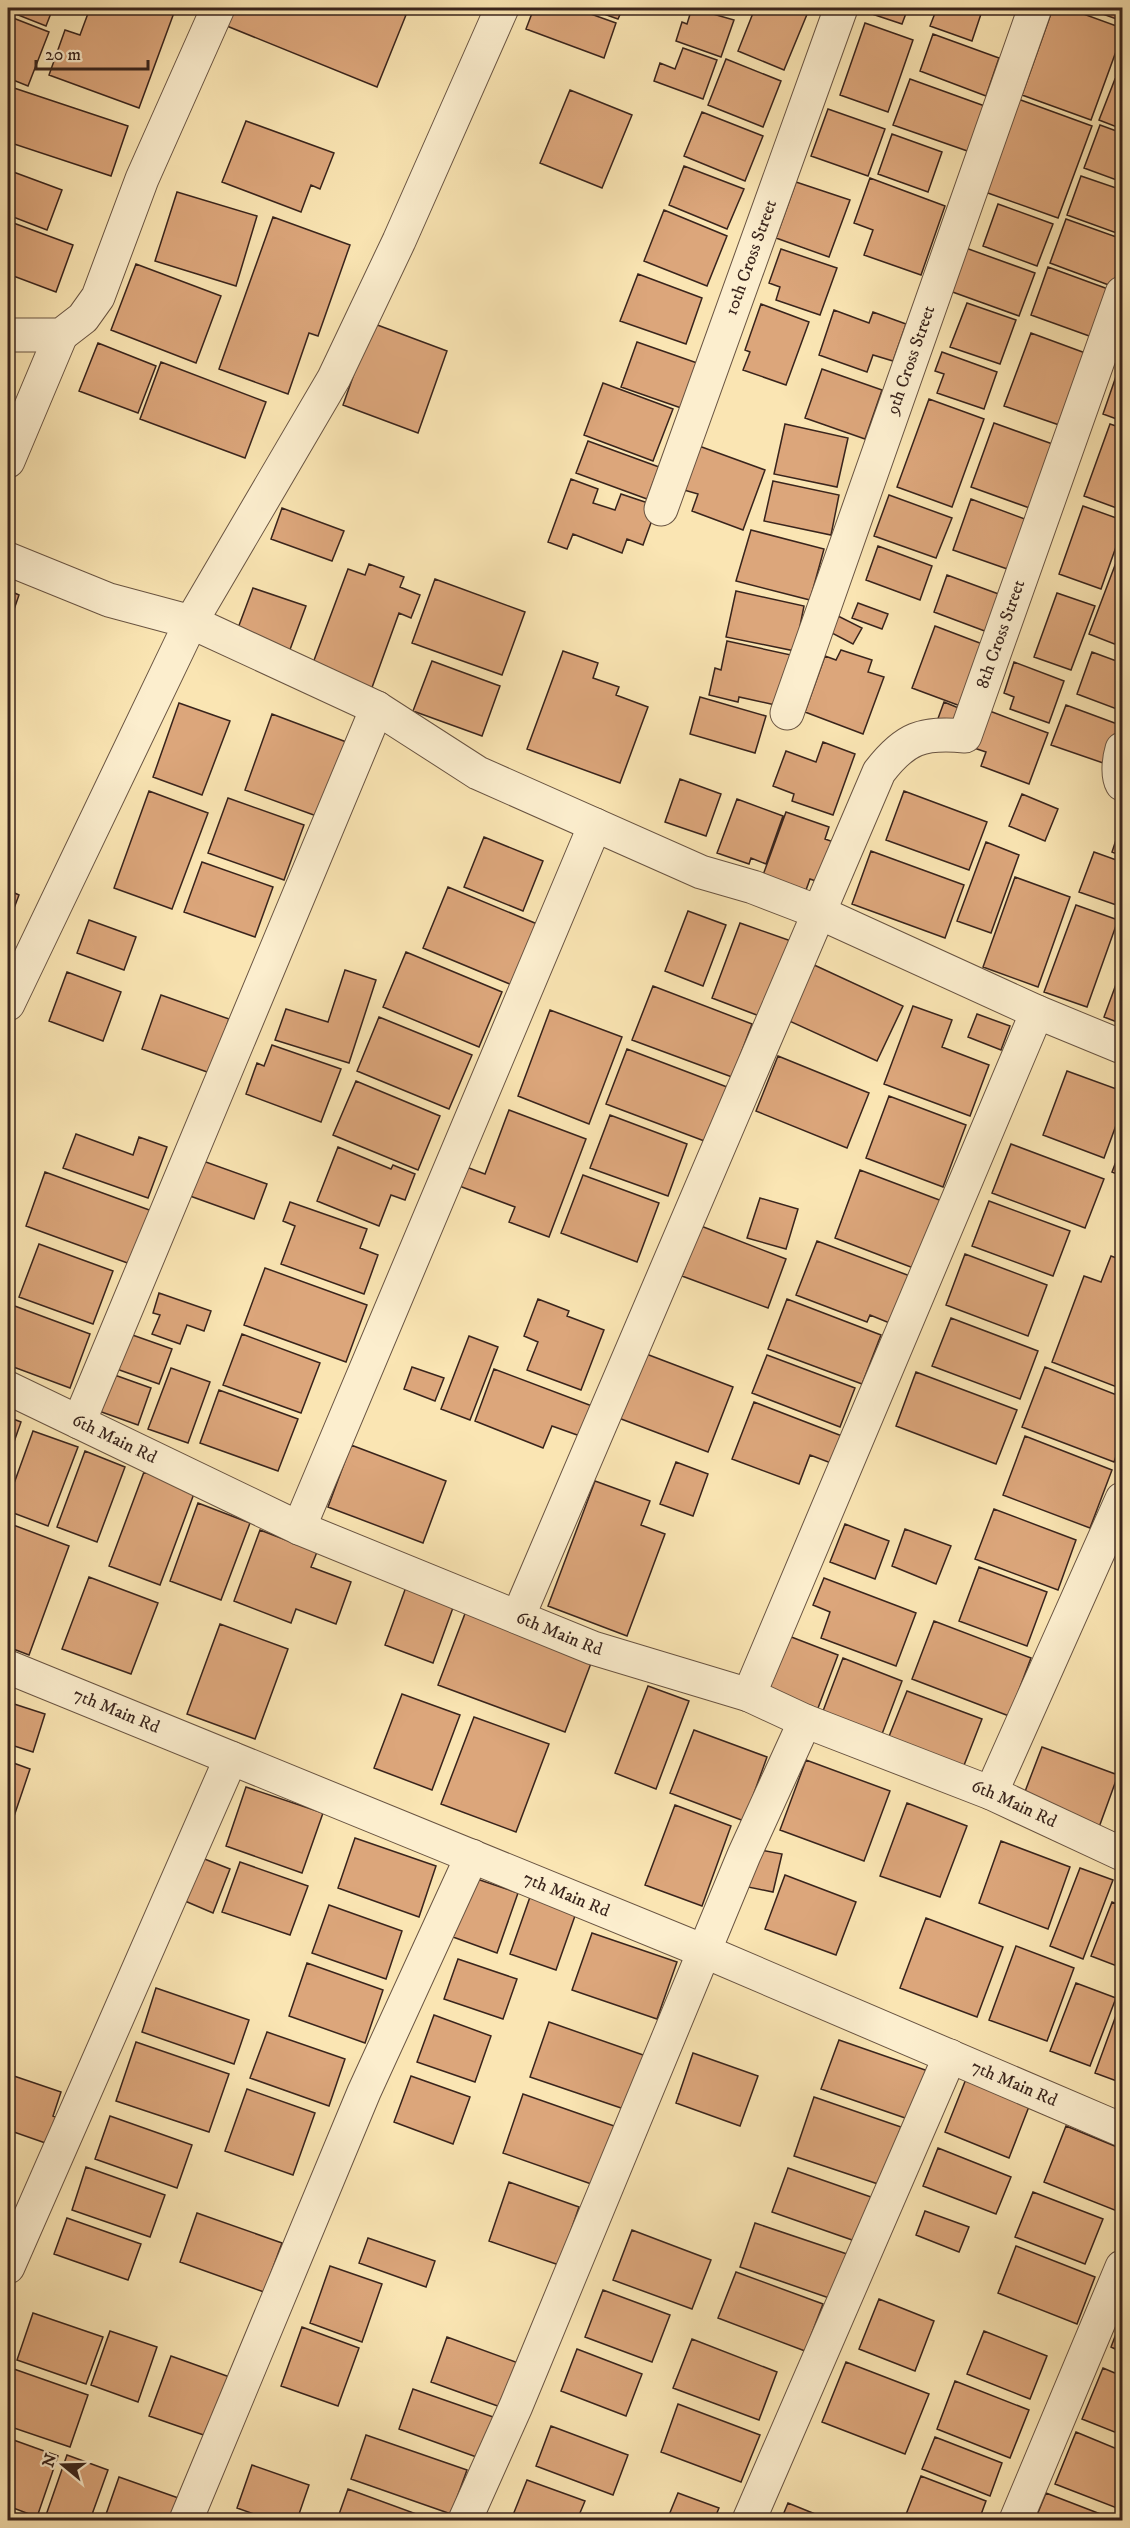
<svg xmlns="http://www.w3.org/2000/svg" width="1130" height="2528" font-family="'IM FELL DW Pica',serif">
	<rect width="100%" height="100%" fill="#fae5b3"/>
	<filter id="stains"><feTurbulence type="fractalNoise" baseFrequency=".00333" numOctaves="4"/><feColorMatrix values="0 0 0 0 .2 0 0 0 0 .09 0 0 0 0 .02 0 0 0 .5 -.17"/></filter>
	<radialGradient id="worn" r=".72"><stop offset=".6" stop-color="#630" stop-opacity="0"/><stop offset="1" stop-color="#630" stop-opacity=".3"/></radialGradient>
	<path fill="#dca67b" stroke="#39241c" stroke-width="1.5" d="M8 8H53L46 26 8 11Z
		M90 8 175 10 139 108 49 75 65 30 80 35Z
		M229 8H388L406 15 377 87 222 24Z
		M534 8H574L616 23 604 58 526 29Z
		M587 8H623L618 19Z
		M692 8 734 20 721 57 676 41 682 22 687 24Z
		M755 8H797L808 12 784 70 738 51Z
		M874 8H908L902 24 872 14Z
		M937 8H983L972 41 930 26Z
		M1053 8H1067L1122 28V35L1091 120 1022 95Z
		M1086 8H1122V21Z
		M8 16 49 32 28 86 8 78Z
		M865 23 913 40 888 112 840 95Z
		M933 34 999 58 986 96 920 71Z
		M683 48 717 60 703 99 654 81 660 63 675 69Z
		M726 59 781 81 763 127 708 105Z
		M910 79 993 109 976 154 893 125Z
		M1115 79 1122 81V129L1099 120Z
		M8 86 128 126 111 176 8 142Z
		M570 90 632 115 602 188 540 163Z
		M1018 99 1092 126 1058 218 985 192Z
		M828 109 885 129 868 176 811 156Z
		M702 112 763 136 745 181 684 156Z
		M246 121 334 153 320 189 311 185 301 212 222 182Z
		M1100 125 1122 133V182L1084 168Z
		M892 134 942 152 928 192 878 174Z
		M684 166 744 189 727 229 669 205Z
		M8 170 62 190 47 230 8 215Z
		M1081 176 1122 190V235L1067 215Z
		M870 178 945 206 921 275 864 255 873 230 854 223Z
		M796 182 850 200 829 257 776 238Z
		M177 192 257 216 236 286 155 261Z
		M998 204 1053 224 1037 266 983 246Z
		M664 210 727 236 707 286 644 261Z
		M273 217 350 245 318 336 309 333 288 394 219 369Z
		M1066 219 1122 239V263L1114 287 1050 263Z
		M8 221 73 245 56 292 8 274Z
		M963 247 1035 273 1019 316 947 290Z
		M781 249 837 268 820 315 776 300 780 287 769 283Z
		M136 264 221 296 196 363 111 330Z
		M1048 267 1108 289 1092 337 1031 315Z
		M638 274 702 298 686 344 620 321Z
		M967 303 1016 320 1000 364 950 347Z
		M761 304 809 322 786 385 743 370 750 352 745 350Z
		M834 310 869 323 873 312 906 324 893 361 873 355 867 372 819 355Z
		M372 323 447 351 418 433 343 405Z
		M1031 333 1088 354 1062 426 1004 406Z
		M637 342 700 364 684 409 621 387Z
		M98 343 156 366 138 413 79 391Z
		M942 352 997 372 984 409 937 393 944 374 935 371Z
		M1122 359V421L1103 414Z
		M161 362 266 402 245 458 140 419Z
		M822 369 882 390 865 439 805 418Z
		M603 383 673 409 653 461 584 435Z
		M929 399 984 419 952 507 897 487Z
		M994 423 1058 446 1035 510 971 487Z
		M785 424 848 438 837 487 774 474Z
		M1110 424 1122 428V510L1084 496Z
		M588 441 659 467 647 499 576 473Z
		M699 446 765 470 743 530 692 511 698 494 684 490Z
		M571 479 598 489 593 503 615 510 621 494 657 506 643 545 627 539 622 553 573 534 567 549 548 542Z
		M773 481 839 495 831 535 764 521Z
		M889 495 952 518 936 558 874 536Z
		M971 499 1030 521 1013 571 953 550Z
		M1083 506 1122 520V530L1101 589 1059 574Z
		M282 508 344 531 332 561 271 539Z
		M751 530 824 549 810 600 736 581Z
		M878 546 932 566 920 600 866 580Z
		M1117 560 1122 562V647L1089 634Z
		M369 564 404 577 400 587 420 595 411 618 399 613 370 693 310 671 348 569 365 575Z
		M947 575 1004 596 990 633 934 612Z
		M435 579 525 612 502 675 412 643Z
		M253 588 306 606 288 655 235 636Z
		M8 590 19 595 8 627Z
		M736 591 804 606 795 651 726 637Z
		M1057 593 1095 606 1071 670 1034 657Z
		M858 603 888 614 882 629 852 618Z
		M836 615 862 628 853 644 828 631Z
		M935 626 985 645 963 707 912 688Z
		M727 641 791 655 780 706 739 697 738 702 709 695 715 668 721 670Z
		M841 650 872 660 868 672 884 677 863 734 805 712 825 656 836 660Z
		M563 651 598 663 593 678 619 687 616 695 648 707 620 783 527 749Z
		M1092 652 1122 663V711L1077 694Z
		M432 661 500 686 482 736 413 711Z
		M1014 662 1064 681 1049 723 1010 709 1014 697 1004 693Z
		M700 697 766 716 755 753 690 734Z
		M944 702 961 709 953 731 936 724Z
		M179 703 230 721 202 795 153 777Z
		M1066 705 1120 725 1106 764 1051 745Z
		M987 710 1048 733 1029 784 981 766 986 752 974 748Z
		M272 714 349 743 322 818 245 790Z
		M823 742 855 754 833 815 792 801 794 794 773 786 786 751 816 762Z
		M680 779 721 794 706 836 665 822Z
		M149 791 208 813 172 909 114 888Z
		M904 791 987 822 969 870 886 840Z
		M1022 794 1058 809 1045 841 1009 826Z
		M228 798 304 825 284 880 208 853Z
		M737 799 783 816 766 864 751 858 749 864 717 853Z
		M786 812 829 827 825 839 842 845 827 885 810 879 806 890 763 875Z
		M1122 822V856L1112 852Z
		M484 837 543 861 523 911 464 887Z
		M986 842 1019 855 991 933 957 921Z
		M871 851 964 885 945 938 852 904Z
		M1094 852 1122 862V907L1079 892Z
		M202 862 273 887 255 937 184 912Z
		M1015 877 1070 897 1038 987 983 967Z
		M448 887 542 926 517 987 423 948Z
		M8 890 19 895 10 919 8 918Z
		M1076 905 1118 920 1087 1007 1044 992Z
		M688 911 726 925 703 986 665 971Z
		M89 920 136 937 124 970 77 953Z
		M740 923 791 941 762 1017 712 998Z
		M406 952 502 992 479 1047 383 1007Z
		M812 964 903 1006 877 1061 787 1020Z
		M1122 968V1024L1104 1017Z
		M345 970 376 980 349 1063 275 1040 286 1009 328 1022Z
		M67 972 121 992 103 1041 49 1021Z
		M653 986 752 1024 732 1077 632 1040Z
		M161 995 229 1019 210 1073 142 1049Z
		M913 1006 952 1020 942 1047 989 1065 970 1116 884 1084Z
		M550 1010 622 1037 589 1124 518 1096Z
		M977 1014 1010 1026 1001 1050 968 1037Z
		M379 1017 472 1055 449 1109 357 1071Z
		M272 1045 341 1069 321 1122 246 1094 257 1063 264 1066Z
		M627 1049 727 1087 707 1142 606 1104Z
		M778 1056 869 1093 847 1148 756 1111Z
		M1067 1071 1122 1091V1109L1104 1158 1043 1135Z
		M356 1081 440 1116 418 1170 333 1135Z
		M889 1096 966 1125 943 1187 866 1158Z
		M509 1110 586 1139 549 1237 509 1222 515 1207 454 1184 461 1165 485 1174Z
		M610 1115 687 1144 668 1196 590 1168Z
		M76 1134 133 1155 139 1137 167 1147 148 1198 63 1168Z
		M1011 1144 1104 1179 1085 1228 992 1193Z
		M1122 1146V1176L1112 1172Z
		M338 1147 391 1169 393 1165 415 1174 405 1200 391 1195 379 1226 317 1201Z
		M203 1161 267 1184 254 1219 190 1196Z
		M860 1170 942 1201 916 1269 835 1238Z
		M45 1172 152 1211 133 1265 26 1226Z
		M583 1175 659 1203 637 1262 561 1233Z
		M760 1198 798 1209 786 1249 747 1238Z
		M989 1201 1070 1231 1053 1276 972 1246Z
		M290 1202 367 1229 360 1248 378 1255 364 1294 281 1264 295 1226 283 1221Z
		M701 1226 786 1259 768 1308 682 1276Z
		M817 1241 910 1276 892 1324 870 1315 867 1322 796 1295Z
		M39 1244 113 1271 93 1324 19 1297Z
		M965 1254 1047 1285 1028 1336 946 1305Z
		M1111 1256 1122 1260V1389L1052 1362 1084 1276 1101 1282Z
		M265 1268 367 1305 346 1362 244 1325Z
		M159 1293 211 1311 204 1331 187 1325 180 1344 152 1334 160 1315 153 1313Z
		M538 1299 569 1311 567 1316 604 1330 581 1390 527 1370 538 1342 524 1336Z
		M787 1299 881 1335 862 1384 768 1349Z
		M12 1305 90 1334 70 1388 8 1365V1318Z
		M951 1318 1038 1351 1020 1399 932 1366Z
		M124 1332 172 1349 159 1384 111 1367Z
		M242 1334 320 1363 301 1413 223 1385Z
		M469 1336 498 1347 470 1420 441 1409Z
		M641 1352 733 1387 708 1452 616 1417Z
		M767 1355 855 1388 840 1427 752 1393Z
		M412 1367 444 1378 435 1401 404 1389Z
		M1045 1367 1122 1397V1439L1114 1462 1022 1427Z
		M171 1368 210 1382 188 1443 148 1429Z
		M494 1369 592 1406 580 1436 552 1426 543 1448 475 1421Z
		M916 1372 1017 1410 996 1464 896 1426Z
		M109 1373 151 1388 138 1425 96 1410Z
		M219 1390 298 1419 278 1471 200 1443Z
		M754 1402 842 1436 831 1463 810 1455 799 1484 732 1459Z
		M8 1417 21 1422 8 1459Z
		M33 1431 78 1447 48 1526 8 1511V1500Z
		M1025 1436 1112 1470 1090 1528 1003 1495Z
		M351 1445 446 1481 423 1543 328 1507Z
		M85 1451 125 1467 97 1542 57 1527Z
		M676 1462 708 1474 693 1516 660 1504Z
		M144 1472 195 1491 160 1585 109 1566Z
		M595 1481 650 1501 641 1525 665 1534 627 1636 548 1606Z
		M198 1503 250 1523 221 1600 170 1581Z
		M994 1509 1076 1540 1058 1590 975 1559Z
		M8 1523 69 1546 29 1655 8 1647Z
		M845 1524 889 1541 875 1579 830 1562Z
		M905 1529 951 1546 936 1584 892 1566Z
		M260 1530 317 1552 311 1567 351 1582 336 1624 296 1609 291 1623 234 1601Z
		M979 1567 1047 1592 1027 1646 959 1621Z
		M89 1577 158 1603 131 1674 62 1649Z
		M824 1578 916 1613 896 1666 821 1638 830 1612 813 1605Z
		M406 1587 454 1605 433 1663 385 1645Z
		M466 1611 593 1658 565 1732 438 1685Z
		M934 1621 1031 1658 1009 1716 912 1679Z
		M220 1624 288 1649 255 1739 187 1714Z
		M781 1633 838 1655 815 1716 758 1694Z
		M843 1658 902 1681 879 1742 820 1719Z
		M648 1686 689 1701 656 1789 615 1773Z
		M907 1691 982 1719 961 1773 886 1744Z
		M402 1694 460 1715 432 1790 374 1768Z
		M8 1702 45 1714 33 1752 8 1744Z
		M474 1717 549 1744 516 1832 441 1804Z
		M694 1730 767 1757 744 1821 670 1793Z
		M1042 1747 1118 1775 1098 1830 1021 1802Z
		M806 1760 890 1791 864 1861 780 1830Z
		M8 1761 30 1769 8 1834Z
		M246 1787 323 1813 302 1873 226 1846Z
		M907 1803 967 1826 940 1897 880 1876Z
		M675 1805 731 1826 702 1906 645 1885Z
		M1122 1821V1847L1114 1844Z
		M355 1838 436 1866 419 1917 338 1888Z
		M1001 1841 1070 1867 1048 1929 979 1903Z
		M756 1849 782 1854 773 1892 748 1887Z
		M202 1858 230 1869 213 1913 185 1901Z
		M240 1862 308 1886 290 1935 222 1912Z
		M1080 1868 1113 1880 1083 1959 1050 1946Z
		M785 1875 856 1902 836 1955 765 1929Z
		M474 1878 518 1893 497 1953 453 1937Z
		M530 1897 576 1913 556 1970 510 1954Z
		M1112 1902 1122 1906V1968L1091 1956Z
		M329 1905 402 1931 386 1979 312 1953Z
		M926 1918 1003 1947 977 2017 900 1988Z
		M592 1933 677 1962 657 2019 572 1990Z
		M1016 1946 1074 1968 1047 2041 989 2020Z
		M458 1959 517 1979 503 2019 444 1999Z
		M307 1963 383 1990 365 2043 289 2016Z
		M1076 1983 1116 1998 1090 2066 1050 2051Z
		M156 1988 249 2020 234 2064 142 2032Z
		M1122 1999V2083L1095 2073Z
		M434 2015 491 2036 475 2082 417 2062Z
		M549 2022 646 2056 627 2110 530 2077Z
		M267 2032 345 2059 329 2106 250 2078Z
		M839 2040 928 2071 911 2120 821 2089Z
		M136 2042 229 2074 209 2132 116 2101Z
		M693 2053 758 2076 740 2126 676 2103Z
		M8 2074 61 2092 53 2116 63 2120 54 2146 8 2130Z
		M411 2076 470 2097 453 2144 394 2122Z
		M966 2079 1030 2104 1009 2158 945 2132Z
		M247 2089 315 2113 293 2175 225 2151Z
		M523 2094 617 2127 597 2186 503 2153Z
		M814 2097 901 2127 881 2185 794 2156Z
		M110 2116 192 2145 177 2188 95 2159Z
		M1066 2126 1122 2149V2213L1044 2182Z
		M938 2148 1011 2177 996 2214 923 2186Z
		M86 2167 165 2195 150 2237 72 2210Z
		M788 2168 871 2197 855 2241 772 2212Z
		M509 2182 579 2207 559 2265 489 2241Z
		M1033 2192 1103 2219 1085 2264 1015 2237Z
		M925 2211 969 2227 959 2252 916 2235Z
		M197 2213 282 2243 264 2292 180 2262Z
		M67 2218 141 2244 128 2280 54 2254Z
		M755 2223 847 2254 832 2299 740 2267Z
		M632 2230 711 2260 692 2309 613 2280Z
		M368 2238 435 2261 426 2287 359 2263Z
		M1016 2246 1095 2277 1077 2324 998 2293Z
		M330 2266 382 2284 362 2342 310 2323Z
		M736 2272 823 2304 805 2351 718 2318Z
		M603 2290 670 2315 652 2362 585 2337Z
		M879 2299 934 2321 915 2371 859 2349Z
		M33 2313 103 2337 86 2384 17 2360Z
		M1122 2318V2352L1111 2347Z
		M302 2327 359 2348 338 2406 281 2386Z
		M110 2331 157 2347 138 2402 91 2385Z
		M984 2331 1047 2356 1030 2399 967 2374Z
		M447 2337 521 2364 506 2409 431 2382Z
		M692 2339 777 2372 759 2420 673 2388Z
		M577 2349 642 2374 626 2416 561 2391Z
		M171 2356 238 2380 218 2440 149 2416Z
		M846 2362 929 2394 905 2454 822 2422Z
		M11 2368 88 2395 70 2447 8 2426V2378Z
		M1103 2368 1122 2376V2435L1082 2419Z
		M955 2381 1029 2410 1010 2458 937 2429Z
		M413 2389 496 2418 482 2459 399 2429Z
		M678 2404 760 2435 741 2482 661 2452Z
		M551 2426 628 2455 613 2495 536 2466Z
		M1076 2432 1122 2451V2510L1055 2484Z
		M366 2435 467 2470 451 2514 351 2479Z
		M935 2437 1002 2463 990 2496 922 2469Z
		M8 2438 58 2456 37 2517 8 2506Z
		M67 2455 108 2470 90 2520H52L45 2518Z
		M252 2465 309 2485 297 2520H271L237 2508Z
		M921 2476 986 2501 979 2520H915L905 2517Z
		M119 2477 184 2500 177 2520H104Z
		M527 2480 585 2501 577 2520H527L513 2515Z
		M348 2489 430 2519 429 2520H337Z
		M678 2493 719 2508 714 2520H667Z
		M1046 2493 1116 2520H1035Z
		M788 2503 830 2520H781Z
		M8 2510 15 2513 13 2520H8Z"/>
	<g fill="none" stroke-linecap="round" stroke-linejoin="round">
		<g stroke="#695442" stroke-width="35">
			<g id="minor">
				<path d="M502 8 399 241 334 378 191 622 377 708 478 773 701 872 753 887 818 912 1037 1012 1122 1047"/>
				<path d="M8 335H61L83 318 98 297 142 179 218 8"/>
				<path d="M8 461 61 335"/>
				<path id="s1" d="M661 509 841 8"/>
				<path id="s2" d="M787 713 1035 8"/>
				<path d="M1122 749C1119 759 1117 775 1122 784"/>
				<path id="s3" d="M8 1388 299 1528 593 1648 749 1695 805 1721 991 1793 1122 1854"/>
				<path d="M79 1422 377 708"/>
				<path d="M299 1528 595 825"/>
				<path id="s4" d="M518 1617 879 772C905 738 922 732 965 736L1122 293"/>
				<path d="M749 1695 1037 1012"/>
				<path d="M991 1793 1122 1499"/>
				<path d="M8 2267 231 1758"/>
				<path d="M186 2520 364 2092 472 1856"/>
				<path d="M465 2520 516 2406 744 1855 805 1721"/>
				<path d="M749 2520 950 2056"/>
				<path d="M1016 2520 1122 2267"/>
			</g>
		</g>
		<g stroke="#695442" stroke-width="35">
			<g id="tertiary">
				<path d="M8 559 109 600 191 622 8 1004"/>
				<path id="s5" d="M8 1667 706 1952 1122 2130"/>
			</g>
		</g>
		<use href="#minor" stroke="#fceece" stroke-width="33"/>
		<use href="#tertiary" stroke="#fceece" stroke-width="33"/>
	</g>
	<g text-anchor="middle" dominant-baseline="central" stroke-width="5" stroke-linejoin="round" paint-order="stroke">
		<g font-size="18" fill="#39241c" stroke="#fceece">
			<text stroke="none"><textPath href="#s1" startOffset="267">10th Cross Street</textPath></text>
			<text stroke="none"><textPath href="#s2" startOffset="374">9th Cross Street</textPath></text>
			<text stroke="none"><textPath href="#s4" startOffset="1126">8th Cross Street</textPath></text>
			<text stroke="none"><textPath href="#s3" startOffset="118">6th Main Rd</textPath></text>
			<text stroke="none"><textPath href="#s3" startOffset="604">6th Main Rd</textPath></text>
			<text stroke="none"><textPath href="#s5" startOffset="117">7th Main Rd</textPath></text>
			<text stroke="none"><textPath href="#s3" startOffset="1090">6th Main Rd</textPath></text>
			<text stroke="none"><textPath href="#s5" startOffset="603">7th Main Rd</textPath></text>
			<text stroke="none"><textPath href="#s5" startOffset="1089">7th Main Rd</textPath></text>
		</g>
	</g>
	<rect width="1130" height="2528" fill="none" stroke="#fae5b3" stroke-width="30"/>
	<rect x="9" y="9" width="1112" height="2510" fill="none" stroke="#39241c" stroke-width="3"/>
	<rect x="15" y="15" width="1100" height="2498" fill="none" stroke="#39241c" stroke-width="1.5"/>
	<g transform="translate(63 2465) rotate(289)" stroke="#fceece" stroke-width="4.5" paint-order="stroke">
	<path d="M0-4.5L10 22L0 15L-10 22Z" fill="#39241c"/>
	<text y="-9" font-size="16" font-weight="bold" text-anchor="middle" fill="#39241c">N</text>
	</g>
	<path d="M36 60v9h112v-9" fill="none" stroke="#39241c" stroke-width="3"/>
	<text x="45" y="60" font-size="18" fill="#39241c" stroke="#fceece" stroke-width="4.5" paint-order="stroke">20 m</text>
	<rect width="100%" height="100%" filter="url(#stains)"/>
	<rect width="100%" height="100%" fill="url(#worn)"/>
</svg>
